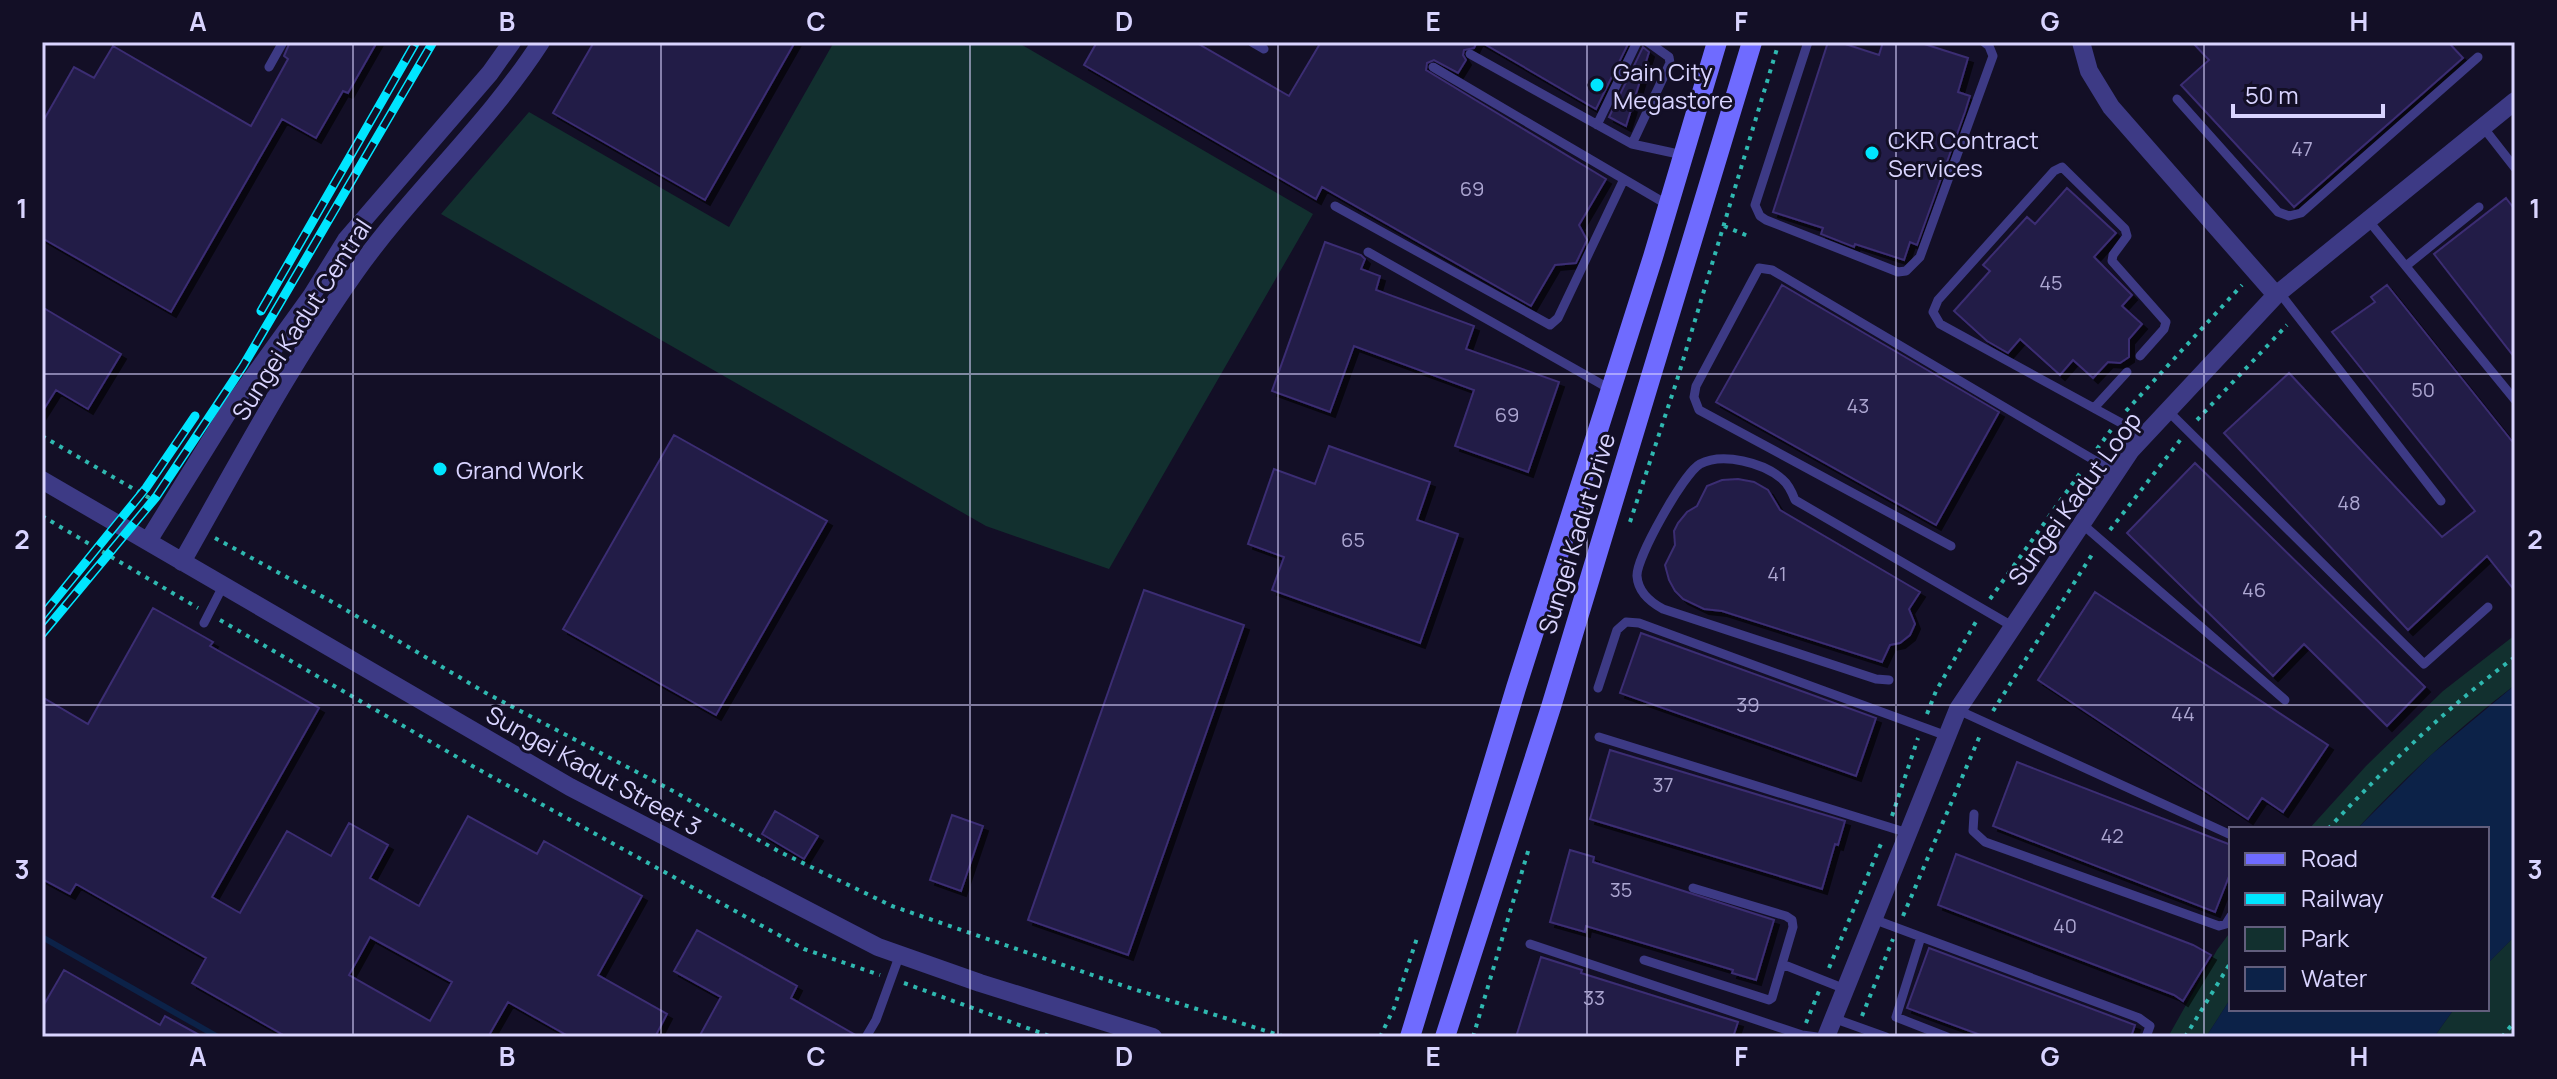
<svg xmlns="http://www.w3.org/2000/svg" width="2557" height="1079" font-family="Manrope,sans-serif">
	<defs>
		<filter id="shadow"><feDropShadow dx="5" dy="5" stdDeviation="0" flood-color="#0009"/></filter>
	</defs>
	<rect width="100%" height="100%" fill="#130f26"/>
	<path fill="#12302f" d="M834 42 979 44 1017 42 1313 214 1109 569 986 526 441 214 529 112 729 227Z
		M2515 635V685C2458 728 2405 777 2357 829H2309L2366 766 2443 691Z
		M2231 931V998L2206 1037H2168L2217 950Z
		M2515 936V1037H2434L2454 1009H2487V964Z"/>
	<path fill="#0c2248" d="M2515 685V936L2487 964V829H2357L2431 755Z
		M2231 998V1009H2454L2434 1037H2206Z"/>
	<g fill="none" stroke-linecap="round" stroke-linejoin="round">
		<path stroke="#0c2248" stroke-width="6" d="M42 937 218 1037"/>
	</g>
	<path fill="#241b47" stroke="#3b2d73" stroke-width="2" fill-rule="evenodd" filter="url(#shadow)" d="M290 42H377L348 93 343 91 316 138 282 119 171 312 42 238V123L74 67 94 78 113 46 251 126 288 59 284 56Z
		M594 42H795L705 200 553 113Z
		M1097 42H1195L1289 96 1321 42H1477L1474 48 1464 50 1463 55 1466 60 1458 73 1434 60 1427 63 1426 70 1606 179 1579 225 1587 240 1576 263 1555 265 1531 306 1322 187 1316 199 1084 65Z
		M1481 42H1629L1596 109Z
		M1828 42H1839L1879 55 1883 42H1918L1968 58 1958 92 1970 96 1965 112 1917 245 1910 242 1904 260 1855 244 1854 247 1821 234 1823 228 1773 212Z
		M2192 42H2448L2463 58 2294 207 2181 85 2209 60Z
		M1643 47 1649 52 1626 126 1609 117Z
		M2067 188 2116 233 2094 257 2132 295 2122 306 2142 324 2129 339V357L2120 363 2108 362 2093 378 2073 360 2060 375 2020 339 2008 353 1987 341 1954 311 1990 271 1983 265 2027 217 2035 224Z
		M2506 198 2515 210V358L2434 254Z
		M1325 242 1361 255 1365 259 1361 269 1380 276 1376 290 1474 326 1466 349 1559 382 1528 472 1455 446 1474 390 1354 346 1330 412 1272 391Z
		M1782 285 1999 412 1936 525 1716 402Z
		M2387 285 2515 445V591L2487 556 2408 630 2224 433 2289 373 2442 537 2475 511 2332 332 2375 302 2371 297Z
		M42 307 121 354 88 409 56 390 42 412Z
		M674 435 827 521 716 715 563 629Z
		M1329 446 1430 482 1417 520 1458 534 1420 643 1272 590 1284 557 1248 544 1274 469 1315 484Z
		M2195 463 2425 687 2387 726 2304 644 2273 676 2127 533Z
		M1738 479 1754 482 1768 490 1780 510 1920 592 1909 609 1915 624 1910 635 1900 643 1890 645 1882 662 1722 611 1704 609 1683 599 1675 591 1669 580 1665 565 1675 545 1674 531 1678 523 1687 512 1697 506 1707 486 1722 480Z
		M1144 590 1244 625 1128 955 1028 920Z
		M2095 592 2328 745 2283 812 2262 798 2248 819 2038 680Z
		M153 608 213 642 210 646 319 708 212 897 240 913 287 831 331 856 349 823 388 845 370 878 419 906 468 816 537 854 544 841 642 896 598 975 667 1014 655 1037H570L508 1002 488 1037H287L192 983 206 958 76 884 70 894 42 879V697L88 724ZM370 937 452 982 430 1021 349 975Z
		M1641 633 1876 718 1856 776 1620 693Z
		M1610 750 1845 821 1838 845 1835 844 1822 889 1590 819Z
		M2017 762 2231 845V871L2215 912 1993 826Z
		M775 811 818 836 804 859 762 834Z
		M952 815 983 826 961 891 930 880Z
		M1570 850 1594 857 1593 862 1774 920 1756 980 1732 973 1733 970 1586 926 1585 932 1550 922Z
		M1956 854 2193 945 2211 955 2183 1001 2174 995 1938 905Z
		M697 930 797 986 791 998 859 1037H699L721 997 674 971Z
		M1929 948 2135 1025 2131 1037H1986L1907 1008Z
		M1541 957 1582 970 1581 973 1738 1022 1733 1037H1516Z
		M64 970 160 1025 165 1016 203 1037H42V1008Z"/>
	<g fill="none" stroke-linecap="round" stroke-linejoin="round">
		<path stroke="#2fb8b0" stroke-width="4" stroke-dasharray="4 6" stroke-linecap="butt" d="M1724 226 1748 236
			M2126 411 2242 285
			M2197 420 2287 325
			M42 436 153 500
			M2097 449 2111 430
			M42 516 198 608
			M1630 522 1677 380 1779 42
			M2110 530 2181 439
			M215 538 336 604 486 693 675 792 778 851 892 906 1124 986 1285 1037
			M1990 599 2083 469
			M220 620 476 768 804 949 880 975
			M1993 711 2093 553
			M1927 714 1936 691 1977 620
			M1892 816 1918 738
			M2328 829C2387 766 2446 708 2515 657
			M1903 916 1981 733
			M1829 968 1883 839
			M904 983 1052 1037
			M1862 1016 1893 939
			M1806 1023 1819 991
			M1380 1037 1394 1008 1417 938
			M1473 1037 1529 848
			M2185 1037 2231 962
			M2502 1037 2515 1021"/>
		<path stroke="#3d3a85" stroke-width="9" d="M1252 42 1264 49
			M1808 42 1755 205 1760 216 1766 220 1898 272 1906 271 1920 257 1993 56 1989 46 1984 42
			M1470 54 1632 144 1683 155
			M269 67 283 42
			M1433 67 1668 205
			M2177 99 2278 212 2289 216 2301 213 2478 57
			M1597 125 1637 42
			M2483 127 2515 168
			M1632 144 1670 63 1669 57 1648 42
			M1335 206 1550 325 1558 318 1624 179
			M2368 220 2515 400
			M1368 252 1610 389
			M2406 266 2479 207
			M2279 292 2441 501
			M2140 356 2164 329 2166 322 2112 261 2113 255 2127 236 2125 229 2062 167 2054 171 1938 300 1933 312 1940 324 2145 436
			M2094 408 2127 372
			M2168 411 2424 664 2488 607
			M2081 523 2285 700
			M1951 546 1699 410 1694 397 1696 386 1759 268 1772 270 2116 473
			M204 623 223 586
			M1889 680 1876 679 1663 609C1650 602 1638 591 1637 576 1636 558 1684 473 1700 464 1723 452 1764 463 1782 479 1788 484 1792 492 1795 500L2012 626
			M1598 688 1617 630 1626 622 1639 623 1947 736
			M1958 710 2231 835
			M1599 737 1908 833
			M1974 814 1973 831 1985 842 2219 926 2226 924 2231 916
			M1873 919 2139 1018 2150 1026 2146 1037
			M1921 937 1896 1017 1947 1037
			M1530 944 1802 1035 1817 1037
			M1644 960 1769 1000 1772 998 1793 927 1792 920 1786 916 1693 888
			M1782 964 1845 989
			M1833 1018 1886 1037
			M866 1037 876 1020 900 954"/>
		<path stroke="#3d3a85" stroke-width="18" d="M2081 42 2089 71 2111 107 2276 295
			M42 480 570 787 878 947 980 983 1153 1037
			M148 541 230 409 312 295 346 240 490 73 512 42
			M182 562C237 465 290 365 354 274 411 193 487 126 541 42
			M1826 1037 1958 709 2131 450 2276 295 2515 101"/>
		<path stroke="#6f6bff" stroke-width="20" d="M1410 1037 1516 688 1653 257 1717 42
			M1445 1037 1551 707 1752 42"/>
		<g stroke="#00e5ff" stroke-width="9">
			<path id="rail" d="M261 311 416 42
				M42 616 146 488 195 416
				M42 634 156 497 243 366 433 42"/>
		</g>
		<use href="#rail" stroke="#130f26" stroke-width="6" stroke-dasharray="18" stroke-linecap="butt"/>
	</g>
	<path fill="none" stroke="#d9d4ff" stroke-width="2" stroke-opacity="0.55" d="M353 42V1037M661 42V1037M970 42V1037M1278 42V1037M1587 42V1037M1896 42V1037M2204 42V1037M42 374H2515M42 705H2515"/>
	<g fill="#00e5ff" stroke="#130f26" stroke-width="3">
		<circle cx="1597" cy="85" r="8"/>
		<circle cx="1872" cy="153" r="8"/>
		<circle cx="440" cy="469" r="8"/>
	</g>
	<g text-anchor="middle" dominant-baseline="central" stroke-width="6" stroke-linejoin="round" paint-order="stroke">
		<g font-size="20" fill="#aca6d1">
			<text x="2302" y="148">47</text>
			<text x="1472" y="188">69</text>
			<text x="2051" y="282">45</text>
			<text x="2423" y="389">50</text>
			<text x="1858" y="405">43</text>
			<text x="1507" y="414">69</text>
			<text x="2349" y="502">48</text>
			<text x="1353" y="539">65</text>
			<text x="1777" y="573">41</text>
			<text x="2254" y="589">46</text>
			<text x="1748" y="704">39</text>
			<text x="2183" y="713">44</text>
			<text x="1663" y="784">37</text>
			<text x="2112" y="835">42</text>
			<text x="1621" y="889">35</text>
			<text x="2065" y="925">40</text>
			<text x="1594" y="997">33</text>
		</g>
		<g font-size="24" fill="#d9d4ff" stroke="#130f26" text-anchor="start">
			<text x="1613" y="71">Gain City<tspan x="1613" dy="28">Megastore</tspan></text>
			<text x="1888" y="139">CKR Contract<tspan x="1888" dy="28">Services</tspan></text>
			<text x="456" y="469">Grand Work</text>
		</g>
		<g font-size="24" fill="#d9d4ff" stroke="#130f26">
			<text transform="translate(301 319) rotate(-57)">Sungei Kadut Central</text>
			<text transform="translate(2074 498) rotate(-54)">Sungei Kadut Loop</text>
			<text transform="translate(1576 533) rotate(-73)">Sungei Kadut Drive</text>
			<text transform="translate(594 770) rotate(29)">Sungei Kadut Street 3</text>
		</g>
	</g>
	<rect width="2557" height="1079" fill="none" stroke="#130f26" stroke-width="88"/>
	<rect x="2229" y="827" width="260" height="184" fill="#130f26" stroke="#625e7d" stroke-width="2"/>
	<rect x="2245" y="853" width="40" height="12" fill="#6f6bff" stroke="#625e7d" stroke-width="2"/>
	<text x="2301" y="867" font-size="24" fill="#d9d4ff">Road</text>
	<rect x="2245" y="893" width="40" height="12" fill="#00e5ff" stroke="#625e7d" stroke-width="2"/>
	<text x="2301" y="907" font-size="24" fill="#d9d4ff">Railway</text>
	<rect x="2245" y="927" width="40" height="24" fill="#12302f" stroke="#625e7d" stroke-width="2"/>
	<text x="2301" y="947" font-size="24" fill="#d9d4ff">Park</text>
	<rect x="2245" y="967" width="40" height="24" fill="#0c2248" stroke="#625e7d" stroke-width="2"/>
	<text x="2301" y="987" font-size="24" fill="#d9d4ff">Water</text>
	<path d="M2233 104v12h150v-12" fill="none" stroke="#d9d4ff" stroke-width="4"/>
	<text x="2245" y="104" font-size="24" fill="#d9d4ff" stroke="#130f26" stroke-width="6" paint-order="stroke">50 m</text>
	<rect x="44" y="44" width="2469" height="991" fill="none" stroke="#d9d4ff" stroke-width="3"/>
	<g font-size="26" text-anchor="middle" font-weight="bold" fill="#d9d4ff">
		<text x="198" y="31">A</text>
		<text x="507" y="31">B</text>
		<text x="816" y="31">C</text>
		<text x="1124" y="31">D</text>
		<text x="1433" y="31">E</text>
		<text x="1741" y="31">F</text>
		<text x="2050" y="31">G</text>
		<text x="2359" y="31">H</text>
		<text x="22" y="218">1</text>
		<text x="2535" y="218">1</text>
		<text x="22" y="549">2</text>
		<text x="2535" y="549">2</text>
		<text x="22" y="879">3</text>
		<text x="2535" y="879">3</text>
		<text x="198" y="1066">A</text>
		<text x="507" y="1066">B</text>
		<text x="816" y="1066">C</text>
		<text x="1124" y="1066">D</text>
		<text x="1433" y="1066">E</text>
		<text x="1741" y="1066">F</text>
		<text x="2050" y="1066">G</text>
		<text x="2359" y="1066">H</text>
	</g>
</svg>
